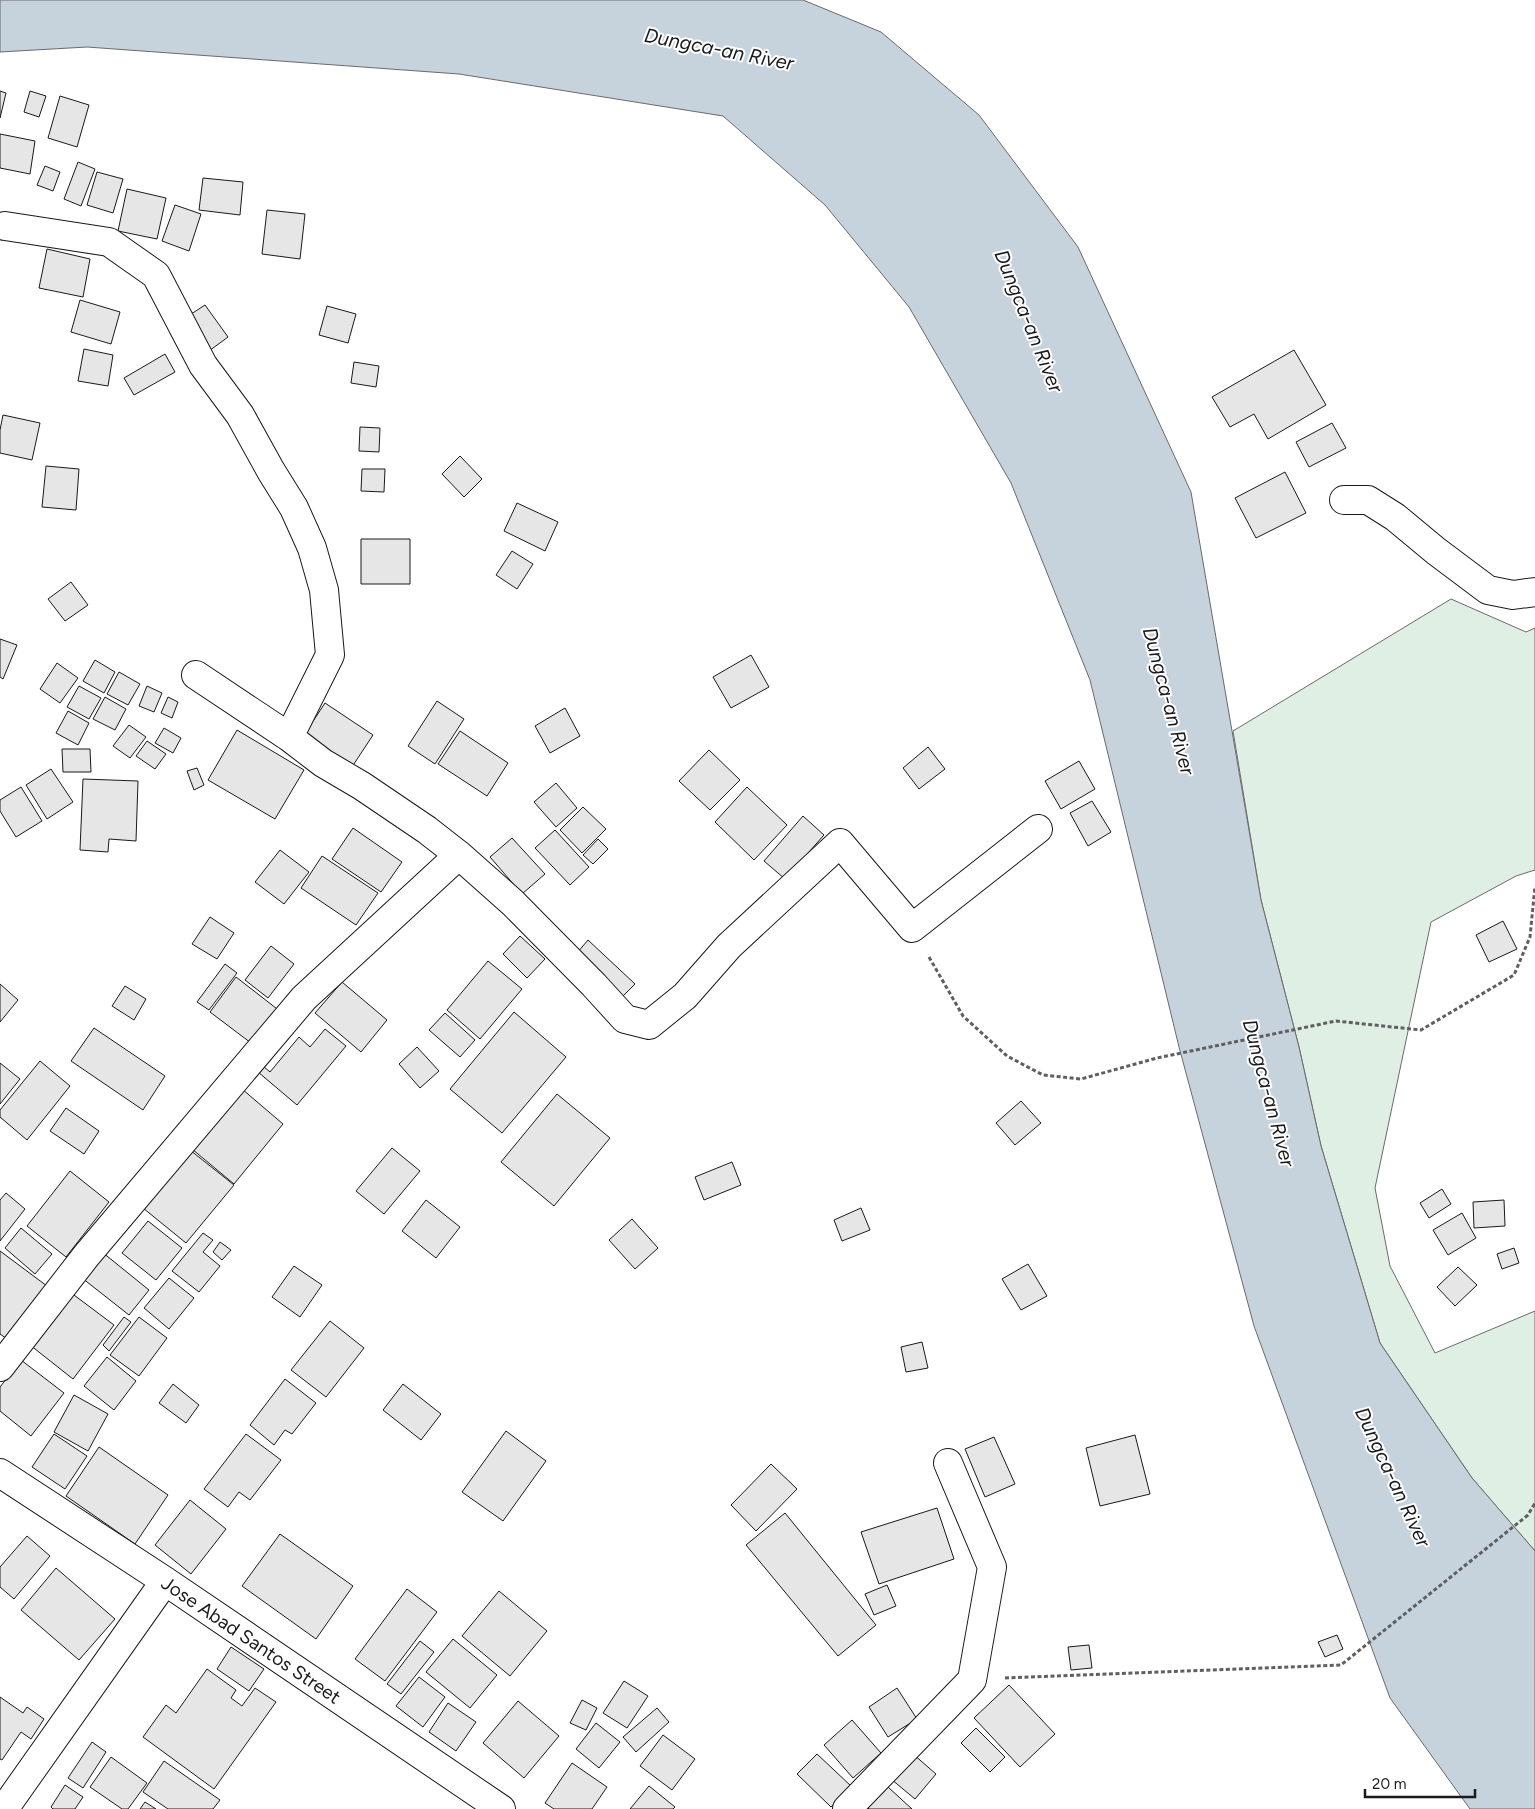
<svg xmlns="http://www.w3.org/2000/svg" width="1535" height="1809" font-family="Figtree,sans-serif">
	<rect width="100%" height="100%" fill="#fff"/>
	<path fill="#e0efe3" stroke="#6a6a6a" d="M1451 599 1526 632 1535 628V870L1516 876 1431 922 1375 1188 1390 1266 1435 1353 1535 1311V1551L1472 1478 1380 1343 1321 1146 1299 1047 1261 900 1233 731Z"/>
	<path fill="#c6d2dc" stroke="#6a6a6a" d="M0 0H803L881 32 979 115 1078 247 1191 492 1261 900 1299 1047 1321 1146 1380 1343 1472 1478 1535 1551V1809H1470L1390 1698 1254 1326 1179 1047 1090 680 1011 483 909 307 825 205 723 116 459 74 87 47 0 52Z"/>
	<path fill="#e6e6e6" stroke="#1a1a1a" d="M0 91 6 93 0 118Z
		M30 91 46 96 39 117 24 112Z
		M60 96 89 105 77 147 48 138Z
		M0 134 35 141 30 174 0 168Z
		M78 162 95 169 81 206 64 199Z
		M45 166 60 172 53 191 37 185Z
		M97 172 123 179 113 213 87 205Z
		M203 178 243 182 240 215 199 210Z
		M127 189 166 198 157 239 118 231Z
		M175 205 201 214 189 251 162 241Z
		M267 210 305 214 300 259 262 254Z
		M47 249 90 259 83 297 39 288Z
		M80 300 120 312 111 344 71 332Z
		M205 305 228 337 209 351 185 318Z
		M327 306 356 314 348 343 319 335Z
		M84 349 113 355 108 386 78 381Z
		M1294 350 1326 405 1268 439 1254 414 1230 427 1212 397Z
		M165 354 175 372 134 395 124 378Z
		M354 362 379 366 376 387 351 383Z
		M3 415 40 423 32 460 0 453V430Z
		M1332 423 1346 448 1309 467 1296 442Z
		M360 427 380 428 379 452 359 451Z
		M460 456 482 479 464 497 442 474Z
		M46 466 79 469 76 510 42 507Z
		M362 469H385L384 492 361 491Z
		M1285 472 1306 513 1256 538 1235 498Z
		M517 503 558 522 545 551 504 531Z
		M361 539H410V584H361Z
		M512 551 533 564 517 589 496 575Z
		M71 582 88 605 65 621 48 599Z
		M0 639 17 645 3 679 0 677Z
		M751 655 769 687 731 708 713 677Z
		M95 660 115 672 104 693 83 681Z
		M57 663 78 678 60 703 40 689Z
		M119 672 140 684 128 705 107 694Z
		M79 686 101 698 89 719 67 707Z
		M147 686 162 693 154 712 139 706Z
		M105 697 126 709 115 730 93 719Z
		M168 697 178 702 172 718 161 713Z
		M437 701 464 719 435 764 408 746Z
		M325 703 373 735 350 770 302 738Z
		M565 708 580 736 550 753 535 726Z
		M68 711 89 723 78 745 56 733Z
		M129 725 146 737 130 758 113 746Z
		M164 728 181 738 173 753 155 743Z
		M237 730 304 770 275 819 208 780Z
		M460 731 508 763 487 796 438 764Z
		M147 741 166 754 155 769 136 756Z
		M928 747 945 769 919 789 903 768Z
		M62 749H90L91 772H63Z
		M709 750 740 780 710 810 679 781Z
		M1079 761 1095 789 1061 809 1045 781Z
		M197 768 204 785 194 790 187 771Z
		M51 769 73 802 47 819 26 785Z
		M83 779 138 781 136 841 109 839 108 852 80 850Z
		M556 783 577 808 556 827 534 802Z
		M21 787 42 821 16 837 0 811V800Z
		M747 787 787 825 754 860 715 822Z
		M1092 801 1111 832 1088 846 1070 813Z
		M583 807 606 829 582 853 560 830Z
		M803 816 824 835 785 879 764 861Z
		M353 828 402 862 381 892 332 859Z
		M555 830 589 867 570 885 535 848Z
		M512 838 545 874 522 894 490 857Z
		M598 839 608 849 593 864 583 855Z
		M280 850 309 872 284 904 255 882Z
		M322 856 378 893 356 925 301 888Z
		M210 917 234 933 217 959 192 944Z
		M1503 921 1517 949 1489 962 1476 935Z
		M520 936 545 959 527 978 503 954Z
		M588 940 635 984 623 996 577 953Z
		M271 946 294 964 268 998 245 980Z
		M488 961 522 989 480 1039 447 1010Z
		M225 964 237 973 209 1010 197 1002Z
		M236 977 281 1012 255 1046 210 1012Z
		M342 982 387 1020 361 1052 315 1013Z
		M0 984 18 1000 0 1022Z
		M125 986 146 999 134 1020 112 1006Z
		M514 1012 566 1057 502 1133 450 1089Z
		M445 1013 475 1040 460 1057 429 1030Z
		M94 1028 165 1076 143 1110 71 1061Z
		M325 1029 346 1046 297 1105 258 1072 263 1066 270 1072 299 1037 310 1047Z
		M417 1047 439 1071 420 1088 399 1064Z
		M40 1061 70 1086 27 1140 0 1117V1110Z
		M0 1063 20 1079 0 1104Z
		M242 1089 283 1124 234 1184 192 1149Z
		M557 1094 610 1138 554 1206 501 1162Z
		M1021 1101 1041 1123 1015 1145 996 1123Z
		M66 1108 99 1131 84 1154 50 1131Z
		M392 1148 420 1171 384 1214 356 1191Z
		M190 1150 234 1185 186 1243 143 1208Z
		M732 1162 741 1185 704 1200 695 1177Z
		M70 1171 109 1202 66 1257 27 1226Z
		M1442 1189 1451 1204 1429 1218 1420 1203Z
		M6 1193 25 1209 0 1241V1200Z
		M426 1200 460 1227 436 1258 402 1231Z
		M1504 1200 1505 1226 1474 1228 1473 1202Z
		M861 1208 870 1230 842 1241 834 1220Z
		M1462 1213 1476 1238 1448 1255 1433 1230Z
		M632 1219 658 1248 635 1269 609 1240Z
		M148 1221 182 1248 156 1280 122 1253Z
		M21 1228 52 1254 35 1274 5 1248Z
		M203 1233 213 1240 203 1252 220 1266 199 1292 172 1271Z
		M220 1242 231 1250 222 1260 213 1252Z
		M1514 1248 1519 1263 1502 1269 1497 1254Z
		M0 1251 51 1289 13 1343 0 1334Z
		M102 1252 149 1290 129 1315 82 1278Z
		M1028 1264 1047 1296 1021 1310 1002 1279Z
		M294 1266 322 1285 300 1317 272 1297Z
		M1458 1267 1477 1285 1455 1306 1437 1287Z
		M169 1278 194 1298 169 1329 144 1308Z
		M70 1292 114 1325 73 1379 30 1345Z
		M124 1317 131 1322 109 1351 103 1345Z
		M139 1317 167 1338 139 1376 110 1355Z
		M330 1321 364 1348 326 1397 291 1370Z
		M922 1342 928 1368 906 1372 901 1347Z
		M107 1357 136 1381 114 1410 84 1386Z
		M21 1360 64 1393 31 1436 0 1411V1387Z
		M285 1379 316 1403 292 1434 285 1430 274 1445 250 1425Z
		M173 1384 199 1405 186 1423 159 1403Z
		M403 1384 441 1414 421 1440 383 1410Z
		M74 1395 108 1414 88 1451 54 1432Z
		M506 1431 546 1461 503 1521 462 1492Z
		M54 1434 87 1456 65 1489 32 1467Z
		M246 1434 281 1460 250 1500 239 1492 228 1507 204 1489Z
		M1135 1435 1150 1494 1100 1506 1086 1448Z
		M994 1437 1015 1484 985 1497 965 1449Z
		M99 1447 168 1495 135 1544 66 1496Z
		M771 1464 797 1489 756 1531 731 1505Z
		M190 1500 226 1529 191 1574 155 1545Z
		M937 1508 954 1559 879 1584 861 1532Z
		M785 1513 876 1625 838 1656 746 1545Z
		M280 1534 353 1586 316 1639 242 1586Z
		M27 1536 50 1556 14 1599 0 1587V1567Z
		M56 1568 115 1619 79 1660 21 1610Z
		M887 1585 896 1606 874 1615 865 1594Z
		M407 1589 437 1612 385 1681 355 1659Z
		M499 1591 547 1631 510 1676 462 1636Z
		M1337 1635 1343 1649 1325 1657 1318 1642Z
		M453 1639 497 1675 470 1708 426 1672Z
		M420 1641 434 1652 401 1694 387 1684Z
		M1089 1645 1092 1668 1071 1670 1068 1647Z
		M231 1647 264 1669 249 1691 217 1669Z
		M207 1669 236 1690 231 1698 242 1706 255 1688 276 1702 214 1789 143 1737 166 1705 176 1713Z
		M419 1677 445 1697 423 1727 396 1706Z
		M624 1681 648 1696 627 1728 603 1713Z
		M1009 1685 1055 1734 1020 1767 974 1718Z
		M897 1688 917 1719 888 1737 869 1707Z
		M0 1697 23 1713 27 1707 44 1719 31 1739 21 1732 2 1760 0 1759Z
		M582 1700 597 1708 586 1730 570 1723Z
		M518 1701 559 1736 524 1778 483 1743Z
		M448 1703 476 1722 456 1751 429 1732Z
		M657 1708 669 1722 636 1752 623 1737Z
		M852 1720 881 1753 853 1778 824 1745Z
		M596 1723 620 1742 599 1768 576 1749Z
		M976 1728 1005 1757 990 1772 961 1743Z
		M663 1735 695 1759 672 1790 640 1766Z
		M92 1742 106 1752 83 1788 68 1778Z
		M817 1754 851 1786 831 1807 797 1774Z
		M913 1754 936 1774 915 1799 891 1779Z
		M111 1757 147 1783 128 1809H122L90 1787Z
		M164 1761 220 1800 213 1809H168L143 1792Z
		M572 1763 607 1787 592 1809H554L545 1803Z
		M65 1785 83 1797 75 1809H53L51 1807Z
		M649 1786 675 1807 673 1809H630Z
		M888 1787 912 1809H869L868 1808Z
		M145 1802 156 1809H140Z"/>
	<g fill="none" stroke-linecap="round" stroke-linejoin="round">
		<g stroke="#1a1a1a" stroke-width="30">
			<path id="minor" d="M5 226 109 242 156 275 203 365 240 415 271 471 294 508 312 548 324 590 330 655 289 737 323 763 362 786 427 830 459 855 513 903 594 985 625 1019 649 1025 685 996 729 946 840 843 912 928 1038 829
				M1344 500H1368L1395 517 1436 551 1488 590 1513 595 1535 592
				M196 675 289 737
				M0 1367 86 1256 304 998 459 855
				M0 1473 165 1581 501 1809
				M4 1809 165 1581
				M847 1809 972 1680 992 1567 948 1463"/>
		</g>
		<path stroke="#5f5f5f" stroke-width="3" stroke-dasharray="4 2.5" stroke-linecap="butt" d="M929 957 963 1016 1007 1056 1043 1075 1081 1079 1157 1058 1336 1021 1421 1030 1514 975 1530 937 1535 886
			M1005 1678 1341 1665 1528 1515 1535 1503"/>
		<use href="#minor" stroke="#fff" stroke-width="28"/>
	</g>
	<g text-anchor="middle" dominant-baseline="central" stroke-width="4" stroke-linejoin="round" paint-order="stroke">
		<g font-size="19" fill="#1a1a1a" stroke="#fff">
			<text transform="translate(251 1640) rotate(34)">Jose Abad Santos Street</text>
		</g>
		<g font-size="20" font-style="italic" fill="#1a1a1a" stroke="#fff">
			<text transform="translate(719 49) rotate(11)">Dungca-an River</text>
			<text transform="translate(1029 321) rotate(68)">Dungca-an River</text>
			<text transform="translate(1169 701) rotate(75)">Dungca-an River</text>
			<text transform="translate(1269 1093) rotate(75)">Dungca-an River</text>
			<text transform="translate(1393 1477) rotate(65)">Dungca-an River</text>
		</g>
	</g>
	<path d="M1365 1789v8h110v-8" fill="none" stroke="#1a1a1a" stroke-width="2.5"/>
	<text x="1372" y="1789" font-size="15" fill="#1a1a1a" stroke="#ffffff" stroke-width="4" paint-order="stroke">20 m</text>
</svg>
